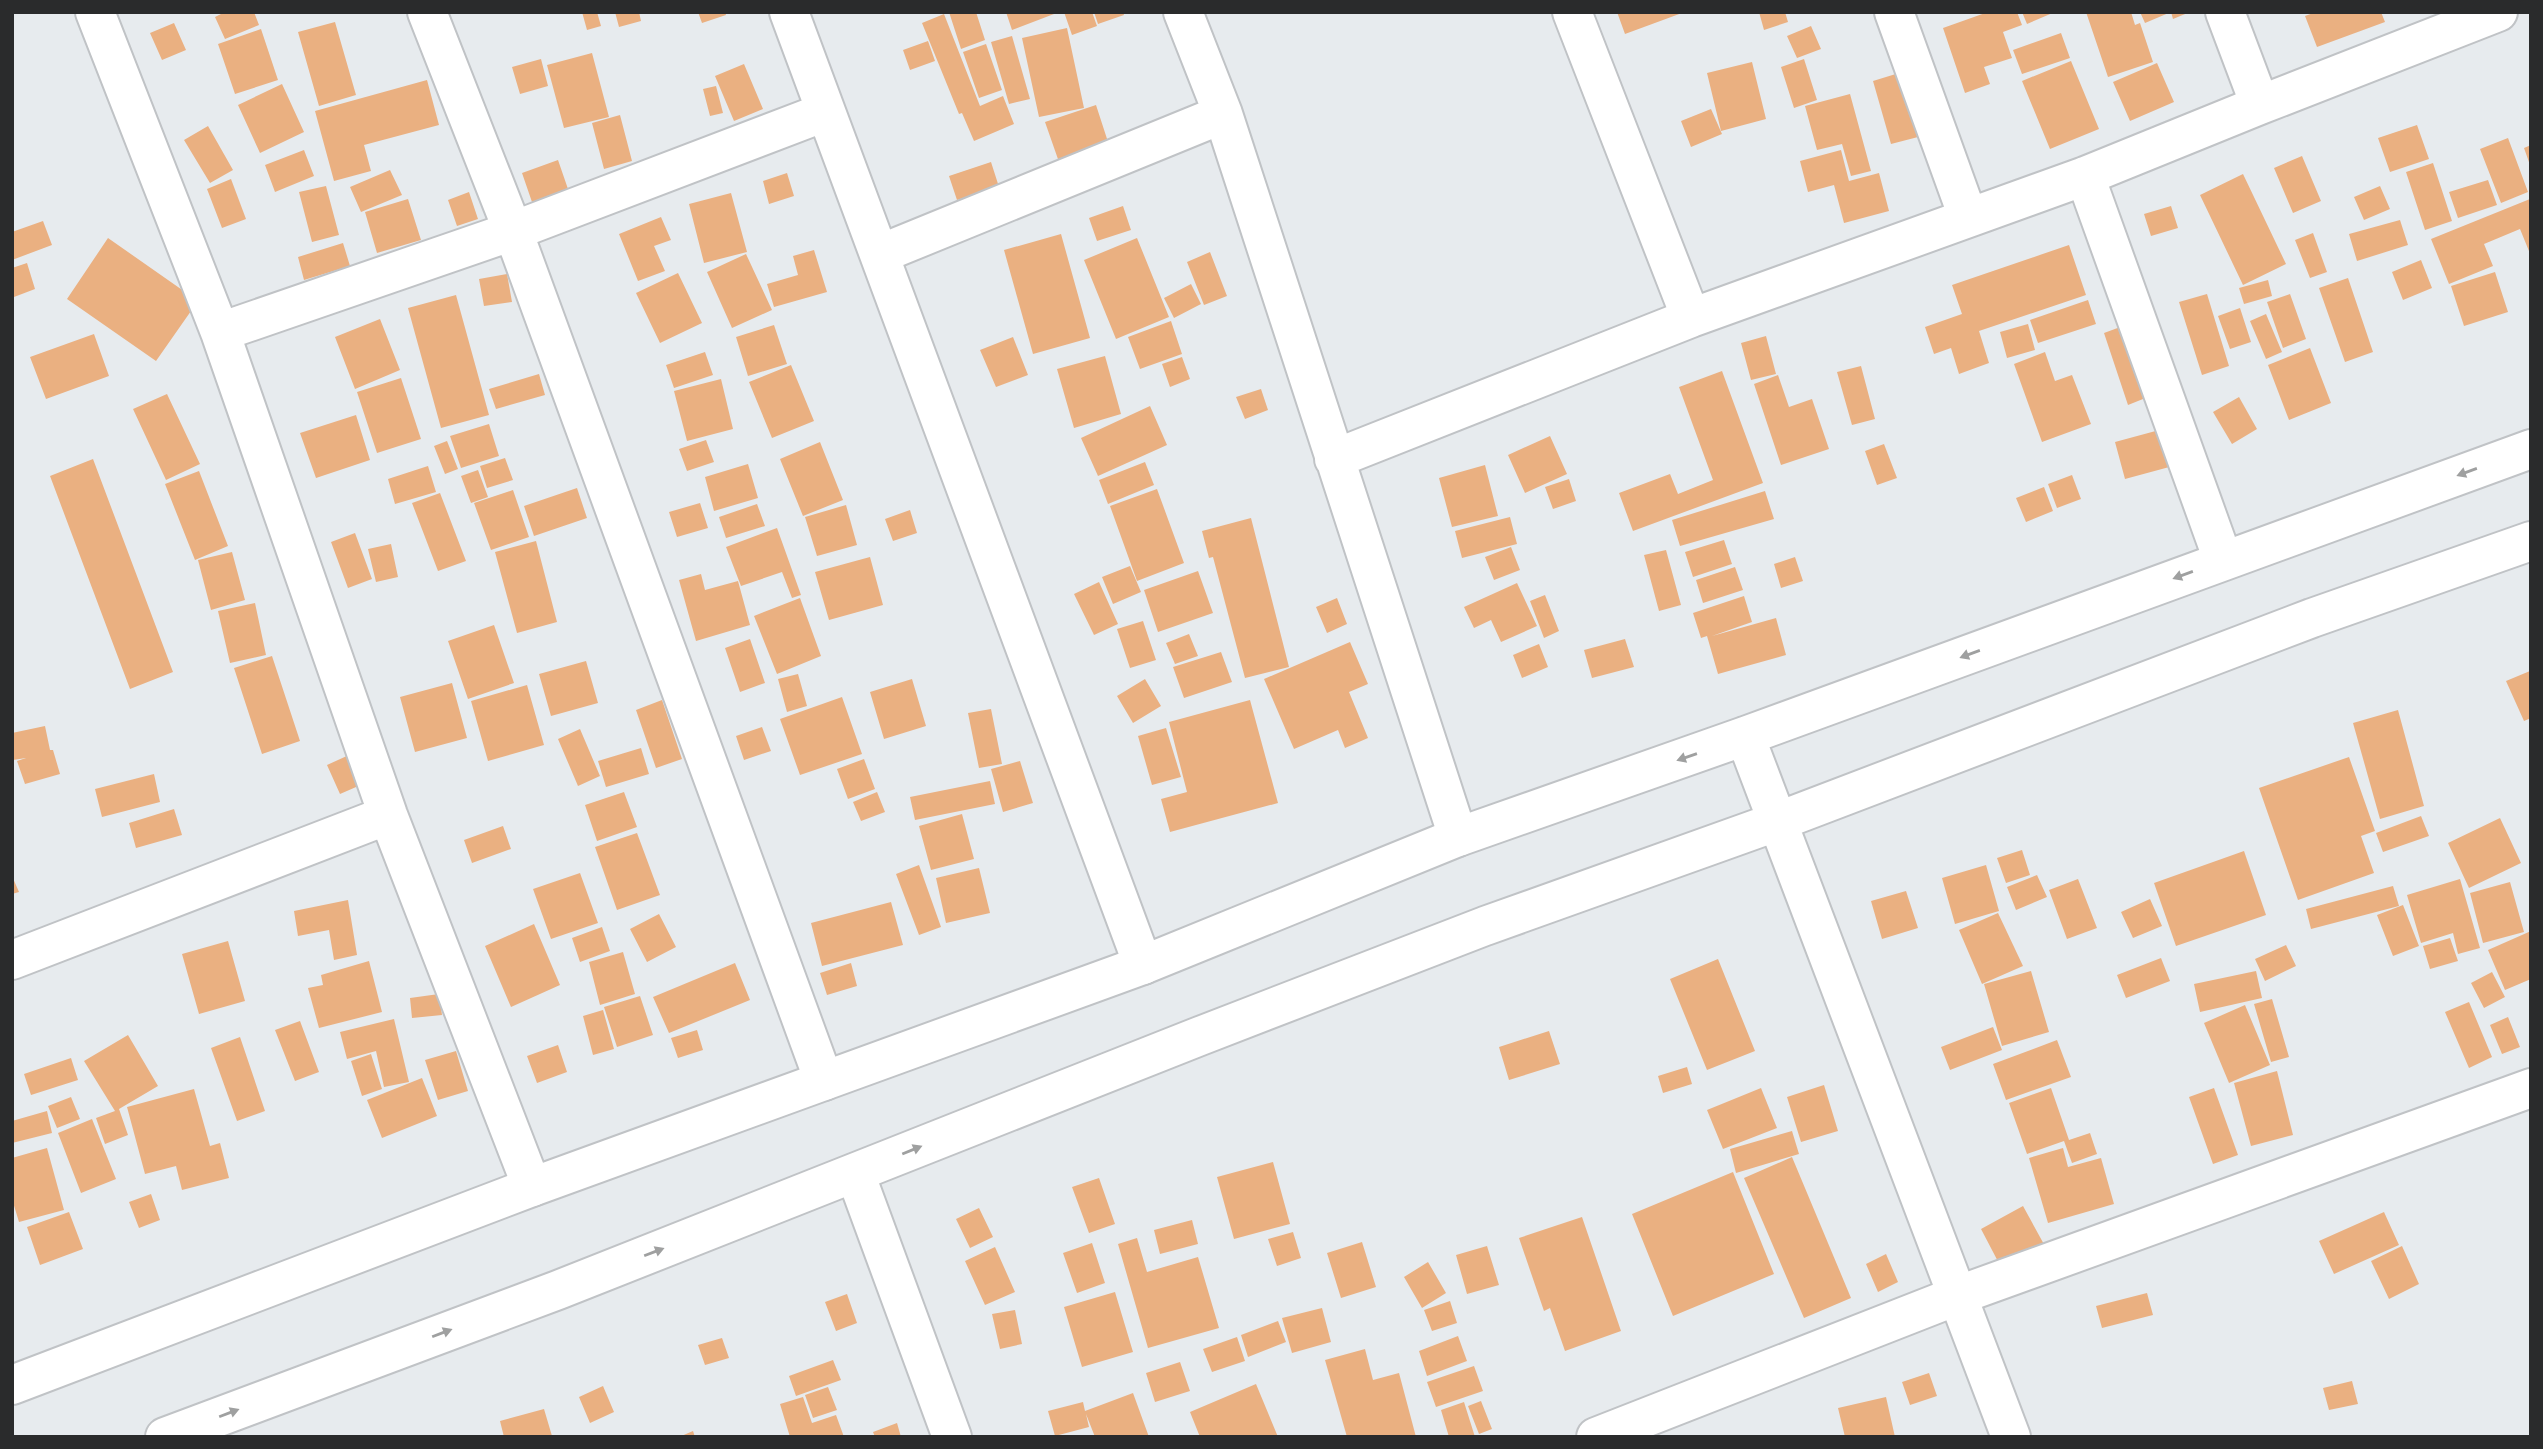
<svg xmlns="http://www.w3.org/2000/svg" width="2543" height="1449" font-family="Helvetica,sans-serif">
	<rect width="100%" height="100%" fill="#e7ebee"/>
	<path fill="#eab081" d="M225 12H254L259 25 225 39 215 17Z
		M582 12H597L601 26 587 30Z
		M615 12H639L641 21 619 27Z
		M698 12H725L726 15 702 23Z
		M949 12H976L985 40 961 49Z
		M1006 12H1054V14L1012 30Z
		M1064 12H1092L1097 26 1072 35Z
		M1094 12H1123L1124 15 1098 24Z
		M1617 12H1682V13L1625 34Z
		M1759 12H1785L1788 22 1764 30Z
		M1988 12H2017L2022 25 2003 32 2012 58 1984 67 1990 84 1965 93 1943 28Z
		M2022 12H2055L2027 24Z
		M2086 12H2131L2135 25 2140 23 2153 62 2108 77Z
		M2140 12H2171L2145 23Z
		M2171 12H2190L2173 19Z
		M2316 12H2381L2385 22 2317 47 2305 16Z
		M944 14 980 106 1003 96 1014 124 974 141 962 113 959 114 922 23Z
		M335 22 356 95 319 106 298 32Z
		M174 23 186 50 162 60 150 33Z
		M1811 26 1821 49 1797 58 1787 36Z
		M1067 28 1084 108 1039 117 1022 38Z
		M261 29 278 80 235 94 218 44Z
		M2061 33 2070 58 2022 74 2013 50Z
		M1012 36 1030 99 1009 104 991 42Z
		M928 41 935 61 910 70 903 50Z
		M986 44 1002 90 979 98 963 52Z
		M592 53 609 117 564 128 547 65Z
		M541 59 548 86 520 94 512 67Z
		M1804 59 1817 100 1794 108 1781 67Z
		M2071 61 2099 129 2050 149 2022 81Z
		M1752 62 1766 119 1721 131 1707 73Z
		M2157 63 2174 102 2130 121 2113 82Z
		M744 64 763 109 734 121 715 76Z
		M1899 73 1918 137 1891 144 1873 81Z
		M427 80 439 125 364 145 371 171 334 181 315 111Z
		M282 84 304 132 260 153 238 105Z
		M716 86 723 113 710 116 703 89Z
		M1850 94 1871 171 1851 176 1842 144 1817 150 1805 106Z
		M1096 105 1109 145 1059 162 1045 122Z
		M1711 109 1722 134 1691 147 1681 121Z
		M620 115 632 161 604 169 592 123Z
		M2417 125 2429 159 2390 172 2378 138Z
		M208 126 233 170 210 183 184 140Z
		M2508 138 2528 192 2501 203 2480 149Z
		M2531 145V164L2530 165 2524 148Z
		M304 150 314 176 275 192 265 165Z
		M1841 150 1849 181 1879 173 1889 211 1844 223 1834 185 1808 192 1800 161Z
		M2302 156 2321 201 2293 213 2274 168Z
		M558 160 568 189 532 202 522 173Z
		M991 162 999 187 957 200 949 176Z
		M2433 163 2452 221 2425 230 2406 172Z
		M390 170 402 195 361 212 350 187Z
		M787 173 794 196 769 204 763 181Z
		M2243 174 2286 264 2243 285 2200 195Z
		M231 179 246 219 222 228 207 189Z
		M2488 180 2497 205 2458 218 2449 192Z
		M326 186 339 235 312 242 299 192Z
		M2380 186 2390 209 2364 220 2354 197Z
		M469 192 478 219 457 226 448 200Z
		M731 193 747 252 704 263 689 204Z
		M408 199 421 240 377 253 365 212Z
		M2530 199 2531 256 2520 229 2484 244 2493 266 2449 284 2431 239Z
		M1123 206 1131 230 1097 241 1089 218Z
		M2171 206 2178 228 2151 236 2144 214Z
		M661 217 671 240 654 246 665 271 638 281 619 234Z
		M2400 220 2408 245 2357 261 2349 234Z
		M43 221 52 245 12 260V232Z
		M2313 233 2327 272 2310 278 2295 240Z
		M1061 234 1090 338 1033 354 1004 250Z
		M108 238 198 301 156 361 67 299Z
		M1137 238 1169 317 1116 339 1084 260Z
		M343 243 350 266 304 280 298 257Z
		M2069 245 2086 295 1979 331 1989 363 1959 374 1951 348 1934 354 1925 327 1962 314 1952 285Z
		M814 250 827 292 774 307 767 284 798 275 793 256Z
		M1210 252 1227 296 1204 305 1187 262Z
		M746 254 772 310 732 328 707 272Z
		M2421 260 2432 288 2403 300 2392 272Z
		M27 263 35 289 14 297 12 268Z
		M2495 272 2508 312 2464 326 2451 286Z
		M678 273 702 323 660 343 636 293Z
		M507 274 512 302 484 306 479 279Z
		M2348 278 2373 352 2345 362 2319 288Z
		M2268 280 2272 296 2244 304 2239 288Z
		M1191 284 1201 304 1174 318 1164 298Z
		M2207 294 2229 366 2202 375 2179 302Z
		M2290 294 2306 339 2283 348 2267 302Z
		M456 295 489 415 441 428 408 308Z
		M2088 300 2096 324 2038 343 2030 320Z
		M2240 308 2251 342 2230 349 2218 316Z
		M2266 314 2282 352 2266 359 2250 321Z
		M380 319 400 370 355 389 335 337Z
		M1171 321 1182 354 1140 369 1128 337Z
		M2028 324 2035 350 2007 358 2000 332Z
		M774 325 787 364 748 376 736 337Z
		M2123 326 2148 397 2128 405 2104 333Z
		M94 334 109 376 46 399 30 357Z
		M1766 336 1776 374 1751 380 1741 343Z
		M1013 337 1028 375 996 387 980 350Z
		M2310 348 2331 403 2289 420 2268 365Z
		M705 352 713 375 674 388 666 365Z
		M2045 352 2055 381 2072 375 2091 424 2042 442 2014 364Z
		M1105 356 1121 414 1074 428 1057 369Z
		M1182 357 1190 379 1170 387 1162 364Z
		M791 365 814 421 772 438 749 382Z
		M1861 366 1875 419 1852 425 1837 372Z
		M1722 371 1763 483 1633 531 1619 493 1670 474 1678 494 1713 480 1679 387Z
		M539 374 545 395 496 409 489 389Z
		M1778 375 1789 407 1812 399 1829 449 1781 465 1754 384Z
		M401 378 421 439 377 453 357 392Z
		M721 379 733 429 687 441 674 391Z
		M1261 389 1268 410 1245 419 1236 397Z
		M167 394 200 464 166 480 133 409Z
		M2239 397 2257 429 2232 444 2213 412Z
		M1150 406 1167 445 1098 476 1081 438Z
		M356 415 370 460 316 478 300 433Z
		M489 424 499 456 461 468 450 436Z
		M2163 429 2173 466 2125 479 2115 442Z
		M1550 436 1567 474 1525 493 1508 455Z
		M706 440 714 462 687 471 679 449Z
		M447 441 458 469 445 474 434 446Z
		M820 442 843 500 803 516 780 459Z
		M1884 444 1897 478 1877 485 1865 451Z
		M505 458 513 480 487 488 480 466Z
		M93 459 173 672 130 689 50 476Z
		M1145 462 1154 485 1108 504 1099 480Z
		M748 464 758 498 714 511 705 477Z
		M1485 465 1498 516 1452 527 1439 478Z
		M428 466 436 492 395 504 388 479Z
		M478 470 488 497 471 503 461 476Z
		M199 471 228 546 195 560 165 484Z
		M2072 475 2081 499 2057 508 2048 484Z
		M1569 479 1576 501 1553 509 1545 487Z
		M2044 487 2053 511 2026 522 2016 498Z
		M577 488 587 518 534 536 524 506Z
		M1157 489 1184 563 1137 581 1110 506Z
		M513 490 529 537 491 550 474 503Z
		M1765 491 1774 519 1680 546 1672 520Z
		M440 493 466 561 438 571 412 503Z
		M700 503 708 528 677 537 669 512Z
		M757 504 765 526 726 538 719 517Z
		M846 505 857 545 817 556 805 517Z
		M910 510 917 533 893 541 885 519Z
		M1510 517 1517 544 1462 558 1455 531Z
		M1251 518 1289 667 1245 678 1213 557 1209 558 1202 531Z
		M777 528 801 595 792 598 782 572 741 586 726 547Z
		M355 533 372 579 348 588 331 542Z
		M1724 540 1732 564 1693 577 1685 552Z
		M536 541 557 622 517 633 495 552Z
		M391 544 398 577 376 582 368 549Z
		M1511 547 1520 570 1494 580 1485 557Z
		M1666 550 1681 605 1659 611 1644 555Z
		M232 552 245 600 211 610 198 560Z
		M870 557 883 605 829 620 815 572Z
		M1795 557 1803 581 1781 588 1774 564Z
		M1130 566 1141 592 1113 604 1102 577Z
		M1735 567 1743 590 1703 603 1696 580Z
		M1198 571 1213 613 1158 632 1144 590Z
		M701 574 705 590 738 581 750 625 696 641 679 580Z
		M1099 582 1118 624 1094 635 1074 594Z
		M1517 583 1537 626 1501 642 1491 620 1474 628 1464 607Z
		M1545 595 1559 631 1544 638 1530 601Z
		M1744 596 1752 622 1712 636 1776 618 1786 655 1718 674 1707 636 1701 638 1693 613Z
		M800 598 821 656 777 674 754 616Z
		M1337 598 1347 624 1327 633 1316 607Z
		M255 603 266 655 230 663 218 611Z
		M1143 621 1156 660 1130 668 1117 629Z
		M494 625 514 683 468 699 448 641Z
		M1189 634 1198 656 1175 664 1166 643Z
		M750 639 765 683 740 692 725 648Z
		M1625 639 1634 667 1592 678 1584 650Z
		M1350 642 1368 684 1349 692 1368 738 1345 748 1338 730 1294 749 1264 679Z
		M1539 644 1548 667 1522 678 1513 655Z
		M1221 652 1232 682 1184 698 1173 667Z
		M272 656 300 741 262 754 234 668Z
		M586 661 598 703 551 716 539 674Z
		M2530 671 2531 718 2524 721 2506 681Z
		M798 674 807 706 787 712 778 679Z
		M912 679 926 726 884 739 870 692Z
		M1145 679 1161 706 1133 723 1117 696Z
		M452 683 467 738 415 752 400 697Z
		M527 685 544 745 488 761 471 701Z
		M842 697 862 754 800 775 780 719Z
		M662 700 682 759 656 768 636 710Z
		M1250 700 1278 803 1170 832 1161 799 1187 792 1169 722Z
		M991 709 1002 764 979 768 968 713Z
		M2398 710 2424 806 2380 819 2353 723Z
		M45 726 50 750H53L60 774 25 784 17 761 26 758 13 760 12 733Z
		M762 727 771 751 744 760 736 736Z
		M1166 728 1181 777 1152 785 1138 736Z
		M580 729 600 776 578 786 558 739Z
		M641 748 649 774 606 787 598 761Z
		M349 755 363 784 340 794 327 765Z
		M2349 757 2375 831 2361 836 2374 873 2298 900 2259 788Z
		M864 759 875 789 848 799 837 769Z
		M1020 761 1033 803 1003 812 991 769Z
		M154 774 160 802 102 817 95 789Z
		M990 781 995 804 915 820 910 797Z
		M624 792 637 827 597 841 585 805Z
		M877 792 885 812 861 821 853 802Z
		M174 809 182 835 136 848 129 823Z
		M962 814 974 859 931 870 919 826Z
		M2421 816 2429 836 2383 852 2376 833Z
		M2500 818 2521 863 2469 888 2448 843Z
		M503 826 511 849 472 863 464 840Z
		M637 833 660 895 617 910 595 847Z
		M2022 850 2030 875 2006 883 1997 858Z
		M2244 851 2266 915 2176 946 2154 883Z
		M919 865 941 927 919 935 896 874Z
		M1986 865 1999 911 1955 924 1942 878Z
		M979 868 990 913 946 923 936 878Z
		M580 873 598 923 551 939 533 889Z
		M2037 875 2047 897 2016 910 2007 887Z
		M12 876 19 892 12 894Z
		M2078 879 2097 928 2067 939 2049 890Z
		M2460 879 2480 948 2458 954 2453 933 2421 943 2407 895Z
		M2510 882 2524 932 2483 943 2470 893Z
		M2393 886 2399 906 2311 929 2306 909Z
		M1906 891 1918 928 1882 939 1871 901Z
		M2150 899 2162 926 2133 938 2121 912Z
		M348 900 357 955 334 960 329 930 298 936 294 911Z
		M891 902 903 945 822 966 811 923Z
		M2403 905 2419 946 2393 956 2377 915Z
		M1998 913 2023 966 1982 984 1959 930Z
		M659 914 676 947 647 962 630 929Z
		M534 924 560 985 511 1007 485 946Z
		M602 927 610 951 580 962 572 938Z
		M2531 931V979L2505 990 2488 950Z
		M2450 938 2458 961 2430 969 2423 946Z
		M228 941 245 1001 199 1014 182 954Z
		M2286 945 2296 966 2265 981 2255 959Z
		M623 952 635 994 600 1005 589 962Z
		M2161 958 2170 981 2126 998 2117 975Z
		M1718 959 1755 1051 1707 1070 1670 979Z
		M369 961 382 1012 319 1028 308 988 323 985 321 975Z
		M735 963 750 1000 669 1033 653 997Z
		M851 963 857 986 827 995 820 973Z
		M2031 971 2049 1032 2002 1046 1984 984Z
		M2256 971 2262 998 2200 1012 2194 984Z
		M2492 972 2505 997 2484 1008 2471 983Z
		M439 994 442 1015 412 1018 410 998Z
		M640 996 653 1035 617 1047 604 1007Z
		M2272 999 2289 1057 2271 1062 2254 1004Z
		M2469 1002 2492 1057 2469 1068 2445 1012Z
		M2245 1005 2270 1065 2229 1083 2204 1023Z
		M603 1010 614 1049 593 1055 583 1016Z
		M2508 1017 2520 1047 2502 1054 2490 1025Z
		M394 1019 409 1082 384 1087 376 1051 347 1059 340 1032Z
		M300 1021 319 1072 295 1081 275 1030Z
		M1993 1027 2002 1050 1950 1070 1941 1047Z
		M697 1030 703 1050 678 1058 671 1038Z
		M1549 1031 1560 1064 1509 1080 1499 1047Z
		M128 1035 158 1086 119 1109 128 1135 105 1144 96 1118 115 1111 84 1061Z
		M240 1037 265 1111 237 1121 211 1048Z
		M2057 1040 2071 1077 2006 1100 1993 1064Z
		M558 1045 567 1072 537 1083 527 1056Z
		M456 1051 468 1091 438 1100 425 1060Z
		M371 1054 382 1089 362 1096 351 1061Z
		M71 1058 78 1080 31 1095 24 1074Z
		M1687 1067 1692 1084 1663 1093 1658 1076Z
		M2277 1071 2293 1135 2251 1146 2234 1083Z
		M422 1078 437 1116 382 1138 367 1100Z
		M1824 1085 1838 1131 1801 1142 1787 1097Z
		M1761 1088 1777 1128 1723 1149 1707 1110Z
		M2051 1088 2069 1140 2090 1133 2097 1154 2072 1163 2064 1141 2027 1154 2009 1103Z
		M2214 1088 2238 1155 2213 1164 2189 1097Z
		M194 1089 210 1146 220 1143 229 1178 182 1190 176 1166 145 1174 127 1107Z
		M71 1097 80 1119 57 1128 48 1106Z
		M47 1111 52 1133 12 1143V1121Z
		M92 1119 116 1179 81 1193 58 1133Z
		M1792 1131 1799 1154 1736 1173 1730 1149Z
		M47 1148 64 1210 19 1222 12 1199V1158Z
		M2063 1148 2068 1167 2101 1158 2114 1204 2048 1223 2029 1158Z
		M1792 1157 1851 1298 1804 1318 1744 1178Z
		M1273 1162 1290 1224 1234 1239 1217 1177Z
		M1733 1172 1774 1274 1673 1316 1632 1214Z
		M1099 1178 1115 1224 1089 1233 1072 1187Z
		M151 1194 160 1220 139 1228 129 1202Z
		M2023 1206 2046 1248 2003 1271 1981 1229Z
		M979 1208 993 1237 970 1248 956 1219Z
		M69 1212 83 1249 40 1265 27 1227Z
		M2384 1212 2399 1245 2334 1274 2319 1241Z
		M1582 1217 1621 1331 1565 1351 1550 1308 1544 1311 1519 1238Z
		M1192 1220 1198 1244 1160 1254 1154 1230Z
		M1293 1232 1301 1258 1277 1266 1268 1239Z
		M1137 1238 1147 1272 1198 1257 1219 1328 1148 1348 1118 1244Z
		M1362 1242 1376 1287 1341 1298 1327 1253Z
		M1092 1243 1105 1283 1077 1293 1063 1253Z
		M1487 1246 1499 1285 1467 1294 1456 1255Z
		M2402 1246 2419 1284 2389 1299 2371 1261Z
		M995 1247 1015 1292 985 1305 965 1261Z
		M1886 1254 1898 1282 1878 1292 1866 1264Z
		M1428 1262 1446 1293 1422 1308 1404 1277Z
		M1115 1292 1133 1352 1082 1367 1064 1307Z
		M2147 1293 2153 1315 2102 1328 2096 1306Z
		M847 1294 857 1323 836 1331 825 1302Z
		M1450 1301 1457 1323 1432 1331 1424 1310Z
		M1322 1308 1331 1342 1292 1353 1282 1318Z
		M1015 1310 1022 1344 1000 1349 992 1314Z
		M1278 1321 1286 1342 1248 1357 1241 1335Z
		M1458 1336 1467 1361 1427 1376 1419 1351Z
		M1237 1337 1245 1361 1212 1372 1203 1349Z
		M722 1338 729 1358 705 1365 698 1345Z
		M1365 1349 1373 1380 1399 1373 1416 1437H1347L1325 1360Z
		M833 1360 841 1380 796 1396 789 1376Z
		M1180 1362 1190 1391 1155 1402 1146 1373Z
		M1474 1366 1483 1391 1436 1407 1427 1382Z
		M1929 1373 1937 1396 1910 1405 1902 1382Z
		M2352 1381 2358 1404 2329 1410 2323 1388Z
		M1256 1384 1278 1437H1200L1190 1412Z
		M603 1386 614 1412 590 1423 579 1397Z
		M828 1387 837 1410 813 1418 805 1395Z
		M1133 1393 1149 1437H1095L1086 1414 1089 1427 1055 1436 1048 1411 1083 1402 1085 1411Z
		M803 1397 812 1423 836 1415 844 1437H790L780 1404Z
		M1886 1397 1895 1437H1845L1838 1408Z
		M1481 1401 1492 1429 1479 1434 1468 1406Z
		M1464 1402 1475 1437H1449L1441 1410Z
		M544 1409 552 1436 504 1437 500 1421Z
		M897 1423 901 1437H875L873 1432Z
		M693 1431 695 1437H679Z"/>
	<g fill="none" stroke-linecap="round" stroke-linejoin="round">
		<g stroke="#c0c3c6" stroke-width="42">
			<path id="street" d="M95 12 220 332 388 815 532 1187
				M427 12 513 231 824 1081
				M789 12 1143 965
				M1183 12 1223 114 1458 837
				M1572 12 1691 318
				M1894 12 1968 217
				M2225 12 2260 105
				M2085 176 2223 560
				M880 254 1223 114
				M220 332 513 231 825 112
				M1334 459 1691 318 2085 176 2260 105 2498 12
				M12 960 388 815
				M855 1173 952 1437
				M1596 1437 1959 1295 2531 1088"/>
		</g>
		<g stroke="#c0c3c6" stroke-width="42">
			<path id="secondary" d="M1745 736 2011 1437
				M12 1385 532 1187 1143 965 1458 837 1745 736 2531 449
				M165 1437 558 1290 1200 1036 1485 926 1776 822 2312 618 2531 541"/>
		</g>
		<use href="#street" stroke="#fff" stroke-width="38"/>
		<use href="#secondary" stroke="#fff" stroke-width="38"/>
	</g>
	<defs><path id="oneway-solid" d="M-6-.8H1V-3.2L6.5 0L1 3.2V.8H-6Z" transform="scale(1.75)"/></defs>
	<g fill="#9fa0a0">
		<use href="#oneway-solid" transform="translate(2467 472) rotate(160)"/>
		<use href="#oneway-solid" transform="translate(2183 575) rotate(160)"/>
		<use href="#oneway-solid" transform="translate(1970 654) rotate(160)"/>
		<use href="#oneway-solid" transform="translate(1687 757) rotate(161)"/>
		<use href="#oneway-solid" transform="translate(912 1150) rotate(-22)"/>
		<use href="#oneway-solid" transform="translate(654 1252) rotate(-21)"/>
		<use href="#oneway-solid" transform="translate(442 1333) rotate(-21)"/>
		<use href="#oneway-solid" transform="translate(229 1413) rotate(-21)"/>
	</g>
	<rect width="2543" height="1449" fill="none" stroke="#2a2b2c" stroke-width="28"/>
</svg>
